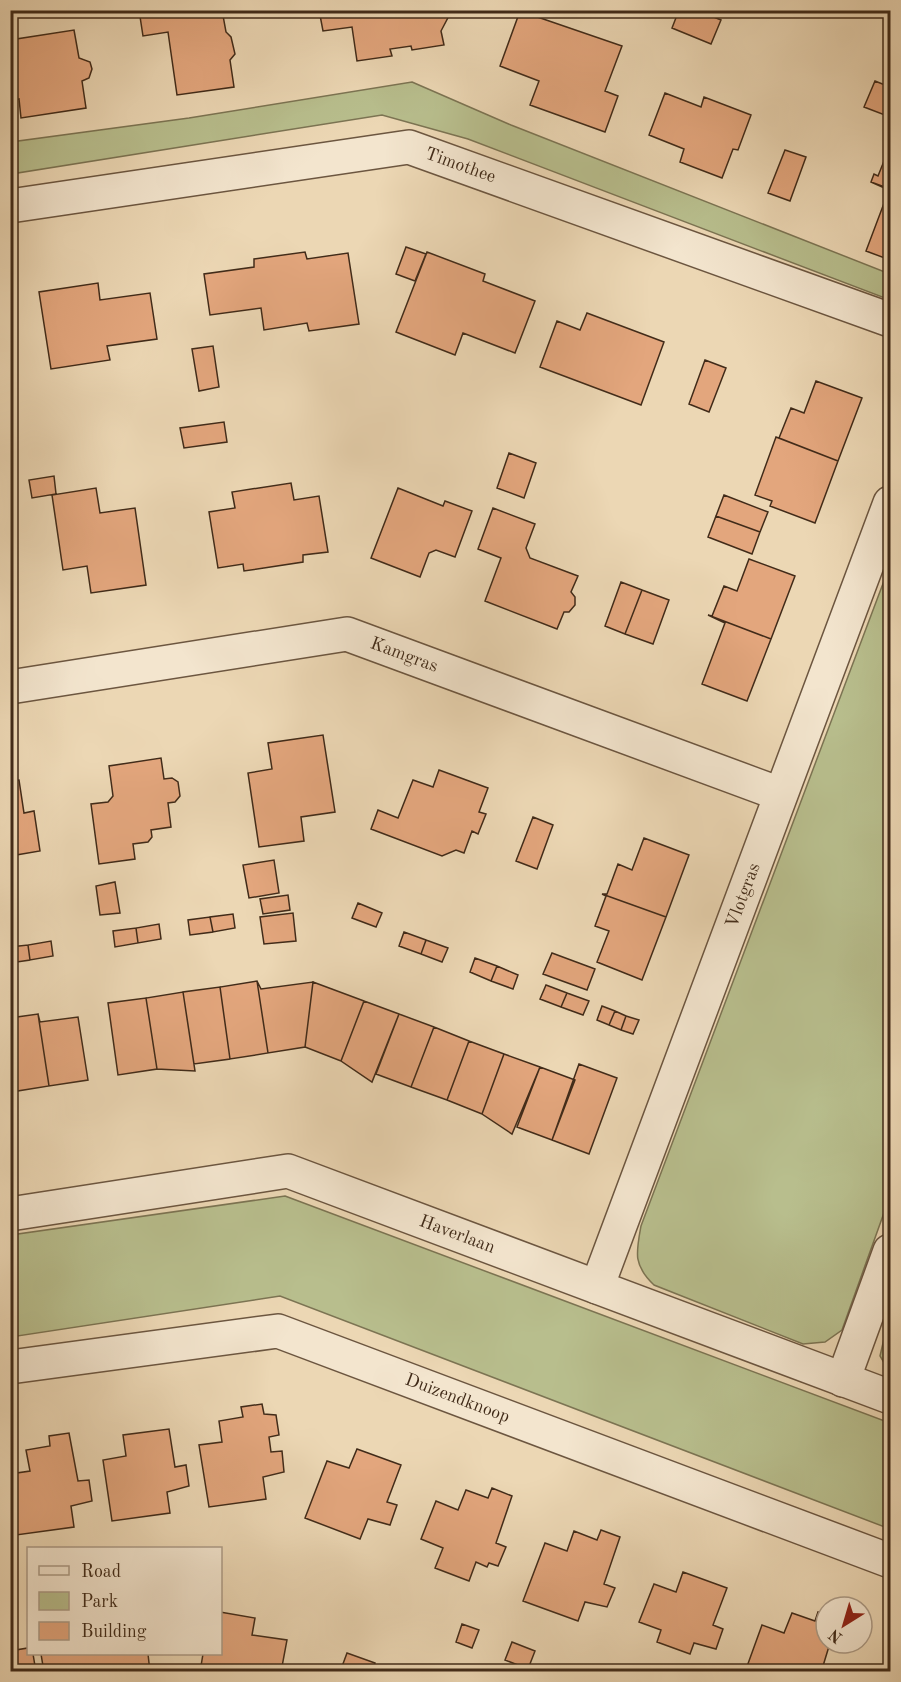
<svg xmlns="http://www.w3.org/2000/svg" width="901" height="1682" font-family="'Old Standard TT',serif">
	<rect width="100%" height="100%" fill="#ecd7b4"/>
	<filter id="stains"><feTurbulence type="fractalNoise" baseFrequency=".00333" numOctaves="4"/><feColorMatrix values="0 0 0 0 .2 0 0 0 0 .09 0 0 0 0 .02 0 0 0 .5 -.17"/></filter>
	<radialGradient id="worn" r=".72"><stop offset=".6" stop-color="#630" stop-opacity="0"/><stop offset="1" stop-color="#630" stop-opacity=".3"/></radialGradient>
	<path fill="#b8be8d" stroke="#7c7453" stroke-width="1.5" d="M412 82 511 125 890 274V300L468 139 382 115 11 174V142L189 118Z
		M890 565V1196L842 1330 825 1342 803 1344 654 1285C633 1265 636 1253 641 1226Z
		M285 1196 890 1423V1529L280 1296 11 1337V1235Z
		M887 1326 890 1328V1373L880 1356Z"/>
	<path fill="#e3a67d" stroke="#412b19" stroke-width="1.5" d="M139 10H187L193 15 222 10 226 32 231 37 235 54 230 60 234 87 177 95 168 32 143 36Z
		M319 10H452L441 31 444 45 412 50 411 46 390 49 392 56 357 61 352 27 323 31Z
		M679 10H697L721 20 711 44 672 28Z
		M520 11 622 46 605 91 618 96 605 132 530 105 539 81 500 66Z
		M74 30 79 58 90 62 92 69 89 78 82 81 86 108 21 118 19 99 10 101V40Z
		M875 81 890 87V117L864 107Z
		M665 93 701 107 704 97 751 115 738 150 733 149 722 178 680 162 684 149 649 135Z
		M890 146V189L871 182 874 174 878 176Z
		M785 150 806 157 790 201 768 193Z
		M871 182 890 189V260L866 251 889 190Z
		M406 247 426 254 415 281 396 274Z
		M305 252 307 259 348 253 359 324 309 331 307 323 264 330 261 308 210 315 204 274 254 267V259Z
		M427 252 485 274 483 281 535 301 515 353 463 333 455 355 396 332Z
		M98 283 100 300 150 293 157 339 107 346 110 360 51 369 39 292Z
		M587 313 664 342 641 405 540 367 557 321 580 330Z
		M213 346 219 387 199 391 192 349Z
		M705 360 726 368 709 412 689 404Z
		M816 381 862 398 838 461 779 438 791 408 804 413Z
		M224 422 227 442 184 448 180 428Z
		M776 437 838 461 815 523 770 506 772 501 755 495Z
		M509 453 536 463 524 498 497 488Z
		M54 476 56 494 32 498 29 480Z
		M291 483 294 500 319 496 328 552 303 555V562L244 571 243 564 218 568 209 512 235 508 232 492Z
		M96 488 100 513 135 508 146 585 91 593 87 566 63 570 52 495Z
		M398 488 443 506 445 501 472 511 455 557 436 550 429 553 420 577 371 558Z
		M724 495 768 512 760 532 716 516Z
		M493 508 535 524 526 548 530 558 578 576 571 592 575 597V605L569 612H564L557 629 485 601 501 558 478 549Z
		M716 516 760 532 752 554 708 537Z
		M10 546 14 549 16 565 10 570Z
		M749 559 795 576 771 639 708 615 712 616 724 586 737 591Z
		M10 580 14 605H10Z
		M621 582 642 590 625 634 605 626Z
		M642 590 669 600 653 644 625 634Z
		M708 615 771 639 747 701 702 684 725 623Z
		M323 735 335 812 301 817 304 841 259 847 248 773 272 769 268 743Z
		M161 758 164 779 172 778 178 782 180 796 175 802 168 803 171 827 151 830 152 837 148 842 133 844 135 859 99 864 91 804 108 802 113 796 109 766Z
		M439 770 488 788 479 812 486 814 478 834 472 831 464 853 456 850 442 856 371 829 378 810 398 818 413 780 433 787Z
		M19 780 24 813 34 811 40 851 10 856V781Z
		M533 817 553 825 537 869 516 861Z
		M644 838 689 855 666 917 602 894H607L618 864 632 870Z
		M274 860 279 893 249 898 243 865Z
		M115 882 120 913 100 915 96 886Z
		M602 894 666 917 642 980 597 962 609 931 595 926 606 896Z
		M288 895 290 910 263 914 260 899Z
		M358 903 382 913 376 927 352 918Z
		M293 913 296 941 264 944 260 917Z
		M233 914 235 928 213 932 210 917Z
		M210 917 213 932 190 935 188 920Z
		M159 924 161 939 138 943 136 928Z
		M136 928 138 943 115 947 113 931Z
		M404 932 426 940 421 954 399 946Z
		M426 940 448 948 442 962 421 954Z
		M51 941 53 956 30 960 28 945Z
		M28 945 30 960 10 963V947Z
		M552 953 595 969 587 990 543 974Z
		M475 958 497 966 491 981 470 972Z
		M497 966 518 975 513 989 491 981Z
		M257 981 268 1053 230 1059 220 987Z
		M257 981 261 989 313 982 305 1047 268 1053Z
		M313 982 364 1001 341 1061 305 1047Z
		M546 985 567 993 561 1007 540 999Z
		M220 987 230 1059 194 1064 183 992Z
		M183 992 195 1071 157 1069 146 998Z
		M567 993 589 1001 583 1015 561 1007Z
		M146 998 157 1069 118 1075 108 1003Z
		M364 1001 399 1014 372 1082 341 1061Z
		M602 1006 615 1011 609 1025 597 1020Z
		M615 1011 626 1016 621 1030 609 1025Z
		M38 1014 49 1086 11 1092 10 1018Z
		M38 1014 40 1022 78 1017 88 1080 49 1086Z
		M399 1014 434 1027 411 1087 376 1074Z
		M626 1016 639 1020 633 1034 621 1030Z
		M434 1027 469 1041 447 1100 411 1087Z
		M469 1041 504 1054 482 1114 447 1100Z
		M504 1054 540 1067 512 1134 482 1114Z
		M579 1064 617 1078 589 1154 552 1140Z
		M540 1067 575 1080 552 1140 517 1127Z
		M262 1404 264 1414 276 1415 279 1435 269 1437 271 1452 282 1451 284 1472 263 1477 266 1499 209 1507 199 1445 222 1442 219 1421 243 1417 241 1407Z
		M169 1429 175 1467 186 1465 189 1486 167 1492 170 1513 112 1521 103 1460 126 1456 123 1435Z
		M69 1433 78 1481 89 1480 92 1501 71 1506 74 1527 16 1535 10 1497V1474L30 1471 26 1450 50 1446 49 1436Z
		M357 1449 401 1465 387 1502 397 1505 390 1525 368 1519 360 1539 305 1518 327 1461 349 1468Z
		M492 1488 512 1496 496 1543 506 1547 498 1566 489 1563 487 1567 476 1562 469 1581 435 1568 443 1548 421 1539 436 1501 458 1510 466 1490 488 1498Z
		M601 1530 620 1537 604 1584 615 1588 607 1607 585 1602 578 1621 523 1601 545 1543 567 1551 574 1531 597 1540Z
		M683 1572 727 1588 713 1625 723 1629 716 1649 694 1643 690 1654 657 1642 661 1630 639 1622 654 1584 676 1592Z
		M220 1612 255 1618 252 1635 287 1640 281 1672H200L203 1654H220Z
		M818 1612 826 1615V1643H830L823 1666 832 1672H745L762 1625 784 1633 792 1613 815 1621Z
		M462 1624 479 1630 472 1648 456 1642Z
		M512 1642 535 1651 528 1669 505 1660Z
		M28 1648V1654H33L36 1672H10V1651Z
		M347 1653 375 1663 374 1667 396 1672H340Z
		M41 1654H148L150 1672H44Z
		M871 1666 886 1672H869Z"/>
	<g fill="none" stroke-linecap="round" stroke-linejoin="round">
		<g stroke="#6c5640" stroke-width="36">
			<g id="street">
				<path id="s1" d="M10 206 409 147 890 320"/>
				<path id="s2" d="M10 687 347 634 780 794"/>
				<path id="s3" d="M10 1214 288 1171 890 1397"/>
				<path id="s4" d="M597 1287 890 503"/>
				<path id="s5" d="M10 1367 278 1331 890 1561"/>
				<path d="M843 1380 890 1251"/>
			</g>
		</g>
		<use href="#street" stroke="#f3e5ce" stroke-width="33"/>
	</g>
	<g text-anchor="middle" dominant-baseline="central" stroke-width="4.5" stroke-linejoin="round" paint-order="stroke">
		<g font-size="18" fill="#412b19" stroke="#f3e5ce">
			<text stroke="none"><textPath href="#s1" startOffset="458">Timothee</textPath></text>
			<text stroke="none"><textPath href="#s2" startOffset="402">Kamgras</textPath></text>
			<text stroke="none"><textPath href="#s4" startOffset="418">Vlotgras</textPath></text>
			<text stroke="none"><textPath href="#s3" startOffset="462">Haverlaan</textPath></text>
			<text stroke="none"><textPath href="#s5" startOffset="462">Duizendknoop</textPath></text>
		</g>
	</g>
	<rect width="901" height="1682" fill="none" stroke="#ecd7b4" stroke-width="36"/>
	<rect x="12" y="12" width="877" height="1658" fill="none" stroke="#412b19" stroke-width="3"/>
	<rect x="18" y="18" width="865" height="1646" fill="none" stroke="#412b19" stroke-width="1.5"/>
	<rect x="27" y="1547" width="195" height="108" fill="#f3e5ce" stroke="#ac9b86" stroke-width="1.5"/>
	<rect x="39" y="1566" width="30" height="9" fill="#f3e5ce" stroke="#ac9b86" stroke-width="1.5"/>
	<text x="81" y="1577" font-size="18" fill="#412b19">Road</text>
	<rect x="39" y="1592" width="30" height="18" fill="#b8be8d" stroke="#ac9b86" stroke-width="1.5"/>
	<text x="81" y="1607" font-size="18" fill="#412b19">Park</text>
	<rect x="39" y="1622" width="30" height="18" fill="#e3a67d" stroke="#ac9b86" stroke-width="1.5"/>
	<text x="81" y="1637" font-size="18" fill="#412b19">Building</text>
	<g transform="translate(844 1625) rotate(217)"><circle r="28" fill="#f3e5ce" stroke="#ac9b86" stroke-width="1.5"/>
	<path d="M0-4.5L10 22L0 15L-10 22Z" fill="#8f2418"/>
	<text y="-9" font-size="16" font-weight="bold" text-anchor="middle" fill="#412b19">N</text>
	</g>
	<rect width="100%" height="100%" filter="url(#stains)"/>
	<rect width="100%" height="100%" fill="url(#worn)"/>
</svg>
